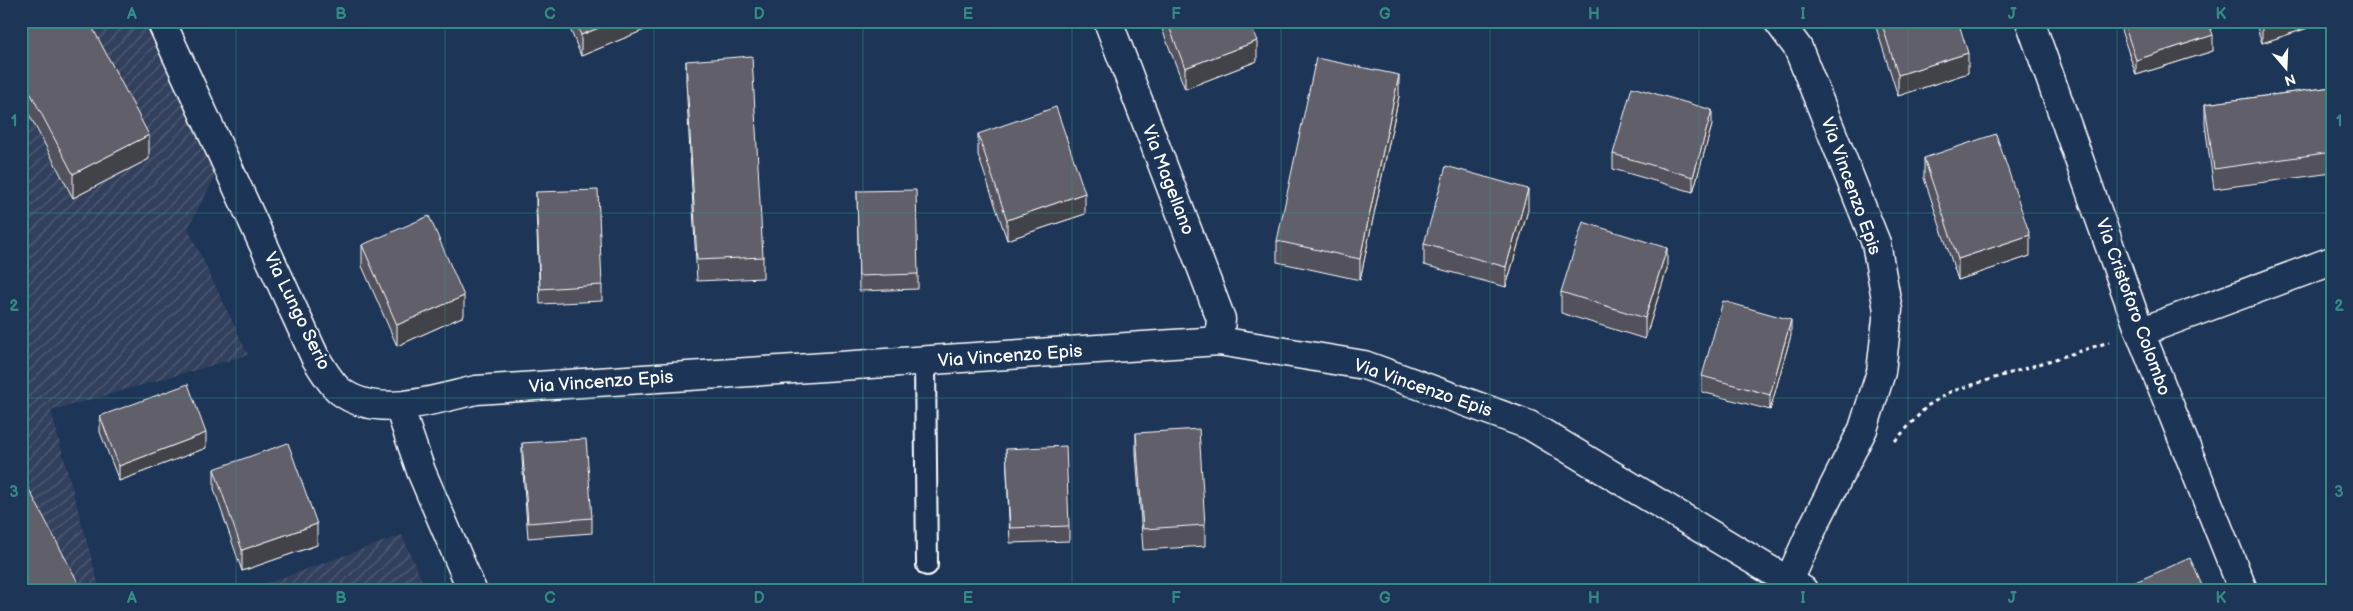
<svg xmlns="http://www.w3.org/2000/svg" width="2353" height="611" font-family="'Balsamiq Sans',sans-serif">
	<defs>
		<pattern id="industrial-furrows" width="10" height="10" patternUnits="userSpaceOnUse" patternTransform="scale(1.25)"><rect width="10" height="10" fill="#31415d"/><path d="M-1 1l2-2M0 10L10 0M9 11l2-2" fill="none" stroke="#505e75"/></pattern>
	</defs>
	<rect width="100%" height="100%" fill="#1d3557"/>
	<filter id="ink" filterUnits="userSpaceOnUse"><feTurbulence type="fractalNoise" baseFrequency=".02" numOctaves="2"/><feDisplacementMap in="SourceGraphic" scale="10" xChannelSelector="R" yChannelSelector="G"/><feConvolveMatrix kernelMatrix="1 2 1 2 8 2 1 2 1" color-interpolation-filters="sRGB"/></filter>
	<g filter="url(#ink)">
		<path fill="url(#industrial-furrows)" d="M21 21H144L216 175 188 228 248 355 51 411 100 590H21Z
			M402 535 426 590H247Z"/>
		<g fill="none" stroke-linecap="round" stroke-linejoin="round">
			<g stroke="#fff" stroke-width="24">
				<path id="service" d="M925 362 927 565"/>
			</g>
			<g stroke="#fff" stroke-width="31">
				<path id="minor" d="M1108 21 1221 319 1219 341
					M1778 21 1798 48 1876 243 1888 310 1881 372 1863 429 1814 525 1789 581
					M2140 332 2332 261
					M399 407 421 471 472 590"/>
			</g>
			<g stroke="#fff" stroke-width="31">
				<path id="tertiary" d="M161 21 315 357C322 368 330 383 340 391 377 420 436 399 476 390L1219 341 1364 365 1529 425 1803 590
					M2030 21 2140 332 2243 590"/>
			</g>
			<path stroke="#fff" stroke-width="3" stroke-dasharray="4 4" stroke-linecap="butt" d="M1895 441 1927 406 1950 392 2109 342"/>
			<use href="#service" stroke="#1d3557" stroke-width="20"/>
			<use href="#minor" stroke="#1d3557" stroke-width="28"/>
			<use href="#tertiary" stroke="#1d3557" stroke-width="28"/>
		</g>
		<path fill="#53515b" stroke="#fff" d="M21 21 149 159 73 198 21 99Z
			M567 21H649V28L581 56Z
			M1159 21H1249L1257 61 1185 89Z
			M1874 21H1958L1968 73 1898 96Z
			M2118 21H2208L2213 51 2136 75Z
			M2255 21H2329L2262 43Z
			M686 61 763 257V278L697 281 686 81Z
			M2332 87V173L2214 189 2205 125V104Z
			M1399 96 1360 280 1277 262V241Z
			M1712 125 1693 192 1613 169V154Z
			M978 134 1085 214 1007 240 978 155Z
			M1924 158 2030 256 1958 280 1924 178Z
			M857 191 918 274V289L859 291Z
			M536 192 602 285V301L540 304 536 208Z
			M1528 210 1506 287 1424 265V244Z
			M362 245 464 316 397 346 362 266Z
			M1667 269 1645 339 1561 313V292Z
			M1791 335 1770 410 1702 392V376Z
			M100 416 206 448 119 481 100 432Z
			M1136 433 1205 525V546L1143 550 1136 453Z
			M522 443 592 518V533L528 538 522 459Z
			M1006 449 1069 526V541L1010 543Z
			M214 469 317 545 242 571 214 489Z"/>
		<path fill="#43424a" stroke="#fff" d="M616 21H649V28L581 56V35Z
			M919 21H937L919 27Z
			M2264 21H2329L2262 43V22Z
			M2213 35V51L2136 75V60Z
			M1257 41V61L1185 89V68Z
			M1968 53V73L1898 96V75Z
			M1399 75V96L1360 280V259Z
			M1712 110V125L1693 192V177Z
			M149 135V159L73 198V174Z
			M1528 189V210L1506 287V267Z
			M1085 193V214L1007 240V220Z
			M2030 235V256L1958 280V259Z
			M1667 248V269L1645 339V318Z
			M464 296V316L397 346V325Z
			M1791 320V335L1770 410V395Z
			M206 433V448L119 481V466Z
			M317 524V545L242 571V550Z"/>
		<path fill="#605e6a" stroke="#fff" d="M21 21H89L149 135 73 174 21 75Z
			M575 21H616L581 35Z
			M1167 21H1249L1257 41 1185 68Z
			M1881 21H1958L1968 53 1898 75Z
			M2123 21H2208L2213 35 2136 60Z
			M752 56 763 257 697 260 686 61Z
			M1316 58 1399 75 1360 259 1277 241Z
			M1632 87 1712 110 1693 177 1613 154Z
			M2332 87V152L2214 169 2205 104Z
			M1056 107 1085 193 1007 220 978 134Z
			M1996 134 2030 235 1958 259 1924 158Z
			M1446 166 1528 189 1506 267 1424 244Z
			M598 190 602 285 540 289 536 192Z
			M916 190 918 274 859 276 857 191Z
			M429 216 464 296 397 325 362 245Z
			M1583 222 1667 248 1645 318 1561 292Z
			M1723 301 1791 320 1770 395 1702 376Z
			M188 384 206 433 119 466 100 416Z
			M1199 429 1205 525 1143 529 1136 433Z
			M586 439 592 518 528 523 522 443Z
			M288 443 317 524 242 550 214 469Z
			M1066 446 1069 526 1010 528 1006 449Z
			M21 474 82 590H21Z
			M2190 558 2204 590H2117Z"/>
	</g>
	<path fill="none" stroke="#338b84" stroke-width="1" stroke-opacity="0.55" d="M236 21V590M445 21V590M654 21V590M863 21V590M1072 21V590M1281 21V590M1490 21V590M1699 21V590M1908 21V590M2117 21V590M21 213H2332M21 398H2332"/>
	<g text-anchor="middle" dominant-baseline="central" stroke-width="5" stroke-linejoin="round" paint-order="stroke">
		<g font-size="18" fill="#fff" stroke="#1d3557">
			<text transform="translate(1168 180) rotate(69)">Via Magellano</text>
			<text transform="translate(1851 186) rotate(70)">Via Vincenzo Epis</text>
			<text transform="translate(2133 307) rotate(70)">Via Cristoforo Colombo</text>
			<text transform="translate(297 311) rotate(64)">Via Lungo Serio</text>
			<text transform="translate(1010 356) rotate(-4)">Via Vincenzo Epis</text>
			<text transform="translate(601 382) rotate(-4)">Via Vincenzo Epis</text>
			<text transform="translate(1423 388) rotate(19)">Via Vincenzo Epis</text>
		</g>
	</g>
	<rect width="2353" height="611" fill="none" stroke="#1d3557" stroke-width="55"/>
	<g transform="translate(2286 68) rotate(161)" stroke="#1d3557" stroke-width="4" paint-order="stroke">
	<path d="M0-4L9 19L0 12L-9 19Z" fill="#ffffff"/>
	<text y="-8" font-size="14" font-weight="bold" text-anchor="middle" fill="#ffffff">N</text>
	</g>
	<rect x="28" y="28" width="2298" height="556" fill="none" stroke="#338b84" stroke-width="2"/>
	<g font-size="16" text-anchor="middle" font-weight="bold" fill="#338b84">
		<text x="132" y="19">A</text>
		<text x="341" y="19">B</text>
		<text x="550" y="19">C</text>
		<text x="759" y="19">D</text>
		<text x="968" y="19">E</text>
		<text x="1176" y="19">F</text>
		<text x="1385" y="19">G</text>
		<text x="1594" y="19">H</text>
		<text x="1803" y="19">I</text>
		<text x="2012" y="19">J</text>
		<text x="2221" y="19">K</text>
		<text x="14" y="126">1</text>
		<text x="2339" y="126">1</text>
		<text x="14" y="311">2</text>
		<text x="2339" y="311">2</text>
		<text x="14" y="497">3</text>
		<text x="2339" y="497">3</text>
		<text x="132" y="603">A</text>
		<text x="341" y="603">B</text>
		<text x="550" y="603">C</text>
		<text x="759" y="603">D</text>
		<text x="968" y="603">E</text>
		<text x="1176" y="603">F</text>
		<text x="1385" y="603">G</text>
		<text x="1594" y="603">H</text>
		<text x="1803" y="603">I</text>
		<text x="2012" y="603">J</text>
		<text x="2221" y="603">K</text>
	</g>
</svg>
